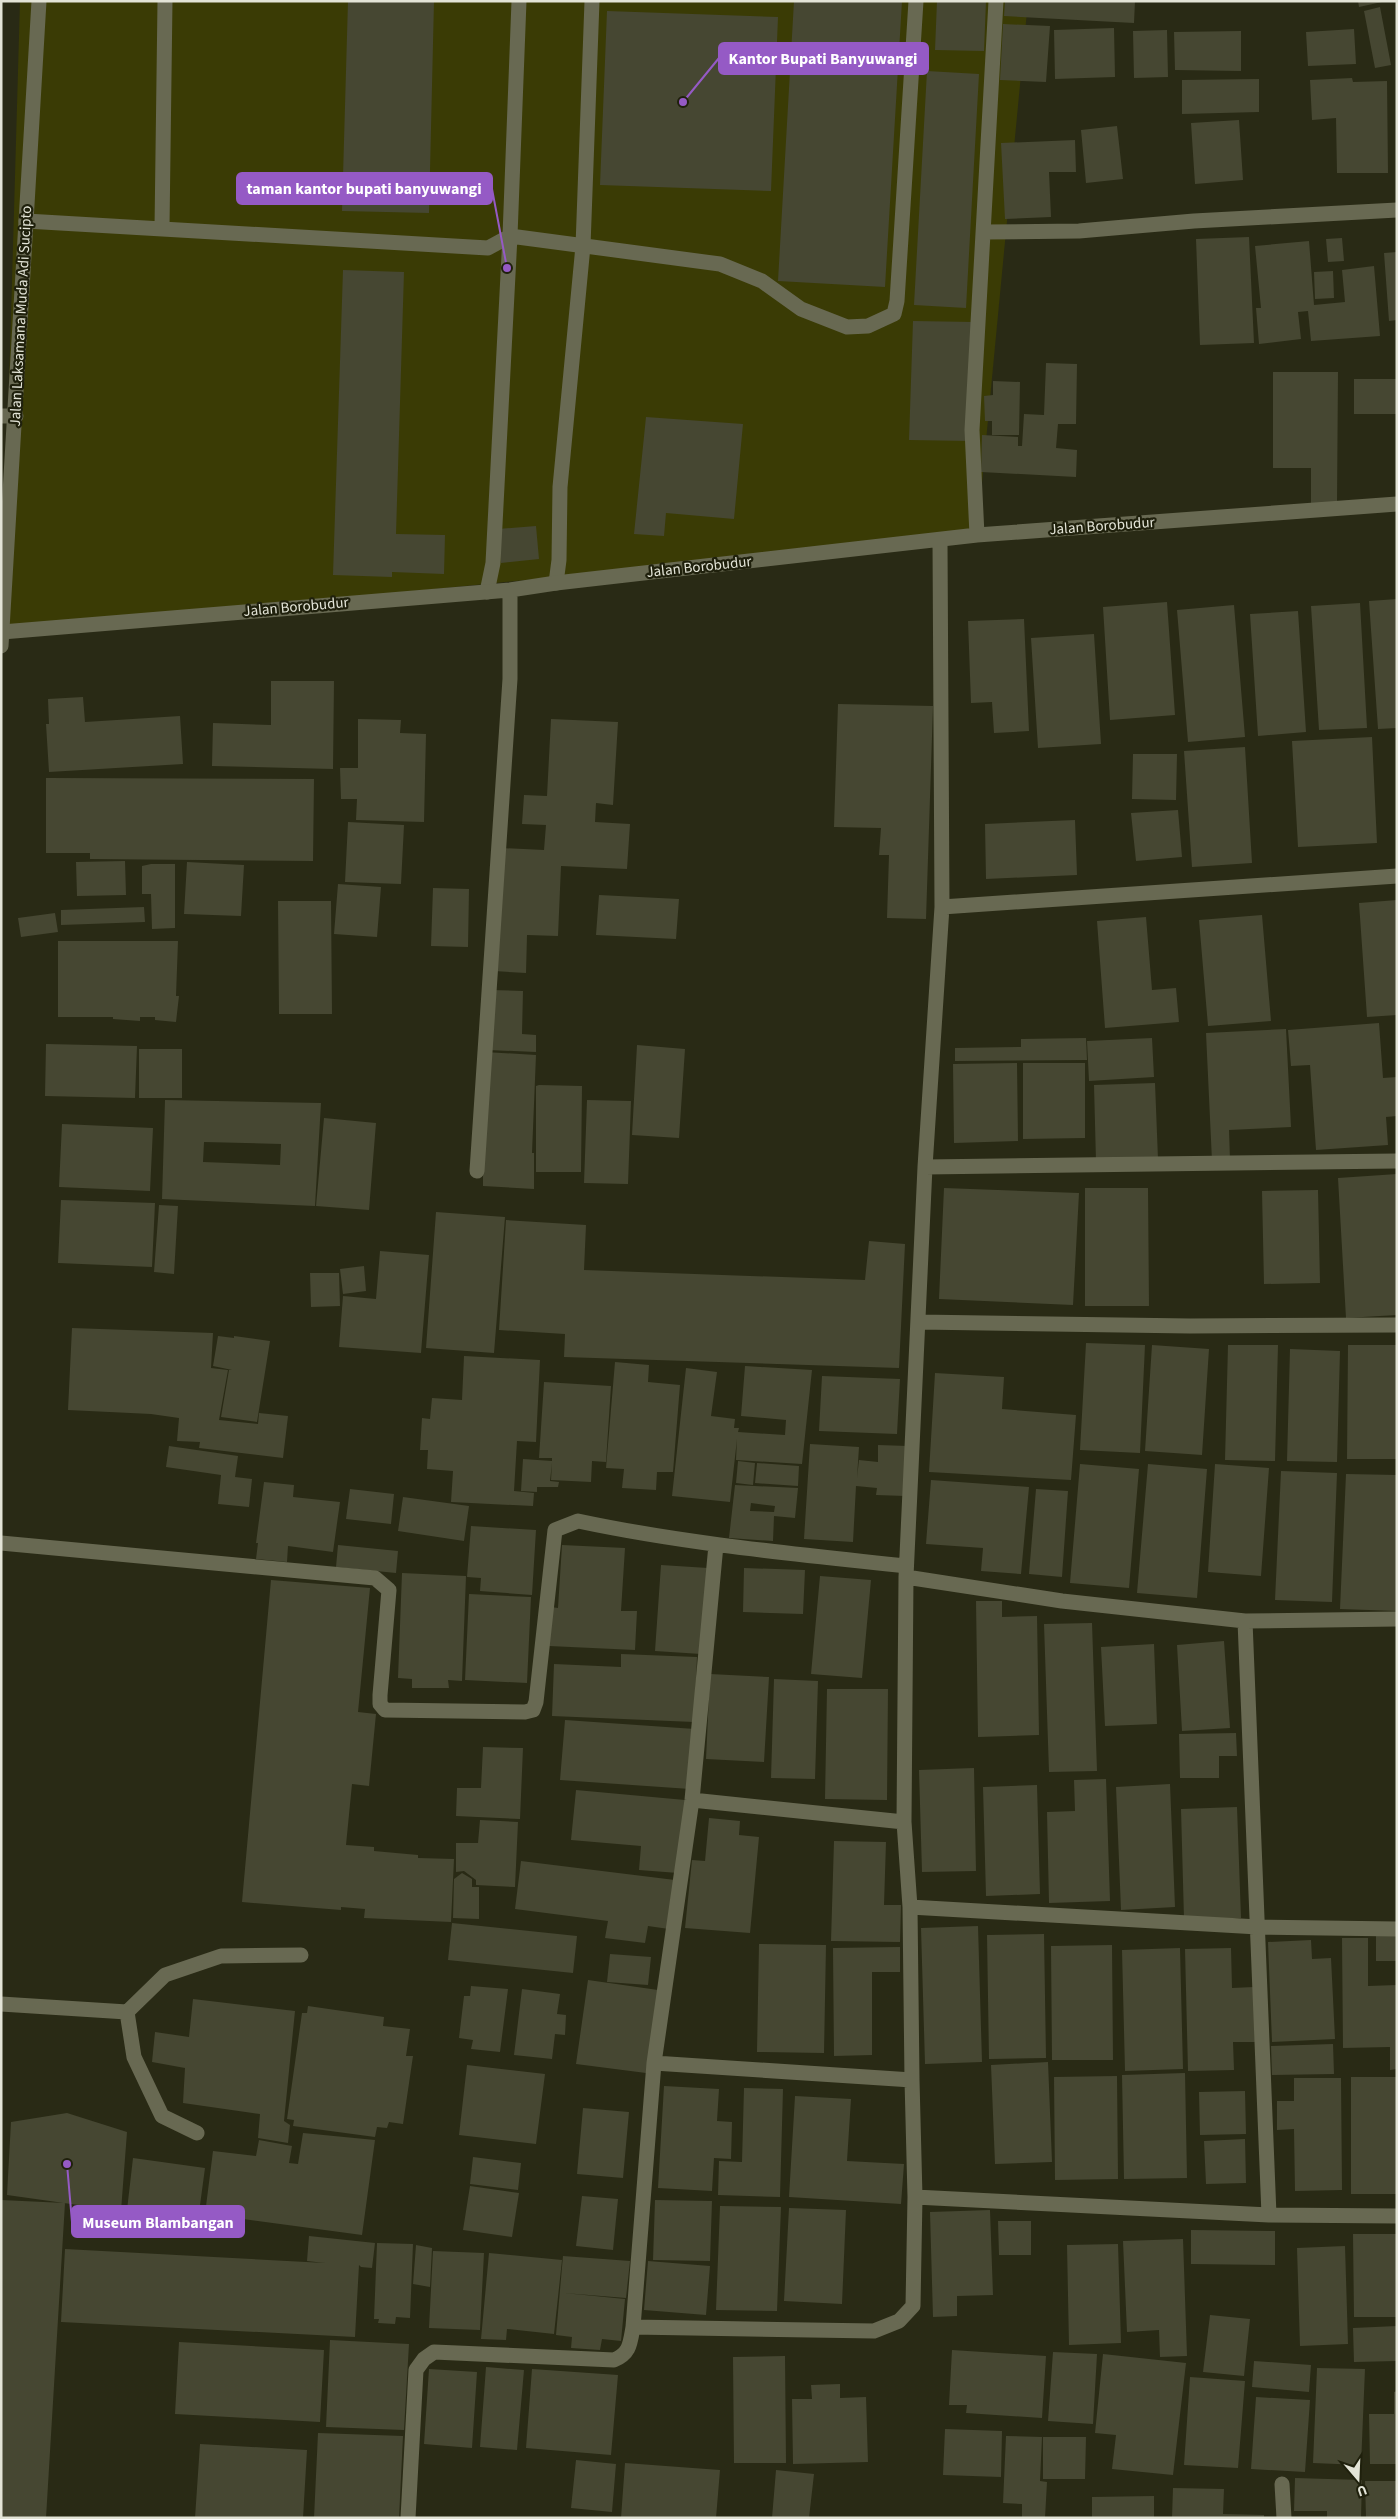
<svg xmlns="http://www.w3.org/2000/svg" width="1398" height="2519" font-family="'Source Sans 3',sans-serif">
	<rect width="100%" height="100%" fill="#292a15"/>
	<path fill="#3a3b05" d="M20 1H1028L977 535 2 632Z"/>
	<path fill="#464732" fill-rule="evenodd" d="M348 1H434L429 213 342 211Z
		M794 1H902L885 287 778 281Z
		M937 1H986L984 51 935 50Z
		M1005 1H1135L1134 23 1004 16Z
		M1358 1H1382V2L1359 7Z
		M1380 7 1391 65 1375 68 1364 11Z
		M607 11 778 17 771 191 600 185Z
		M1003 24 1050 26 1046 82 1000 80Z
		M1114 28 1115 77 1055 79 1054 30Z
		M1354 29 1356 64 1308 66 1306 32Z
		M1167 30 1168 77 1134 78 1133 31Z
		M1241 31V71L1175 70 1174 32Z
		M927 71 979 74 966 308 914 305Z
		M1352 78 1353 82 1387 81 1388 173H1337L1336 118 1312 120 1310 80Z
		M1259 79V112L1182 114V80Z
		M1239 120 1243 180 1195 184 1191 123Z
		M1117 126 1123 179 1086 183 1081 130Z
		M1075 140 1076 172H1049L1051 217 1005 219 1001 143Z
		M1249 237 1254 343 1200 345 1196 239Z
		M1342 238 1344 261 1328 262 1326 239Z
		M1309 241 1314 305 1345 302 1342 270 1374 266 1380 336 1311 341 1308 311 1298 312 1301 339 1259 344 1256 308H1261L1255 246Z
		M1397 252V320L1389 321 1384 253Z
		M343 270 404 272 396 534 445 535 444 574 392 572V577L333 575Z
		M1333 271 1334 298 1315 299 1314 272Z
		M913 321 974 322 971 441 909 440Z
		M1046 363 1077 364 1076 424H1058L1056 448 1077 450 1076 477 981 472 982 435 1018 437V446H1022L1024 414 1044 415Z
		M1273 372H1338L1337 503 1311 504V468H1273Z
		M1354 379H1397V414H1354Z
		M993 381 1020 382 1019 435H992V421H985L984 396 993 395Z
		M646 417 743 424 734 519 666 513 664 536 634 534Z
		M536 526 539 559 501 563 498 529Z
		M1397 599V728L1378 729 1369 601Z
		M1167 602 1175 715 1110 720 1103 607Z
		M1360 603 1367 728 1319 730 1311 606Z
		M1234 605 1245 737 1188 742 1177 610Z
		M1298 611 1306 732 1258 736 1250 614Z
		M1024 619 1029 731 994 733 992 702 971 703 968 621Z
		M1094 634 1101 744 1038 748 1031 638Z
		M271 681H334L333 769 212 766 213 723 271 725Z
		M83 697 85 722 180 716 183 764 49 772 46 724H49L48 699Z
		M838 704 933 706 926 919 887 918 889 855H879L881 828 834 827Z
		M358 719 401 720 400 733 426 734 424 822 356 820 357 799H341L340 768H358Z
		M551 719 618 722 613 805 596 803 595 822 630 824 627 869 561 866 558 936 527 935 526 973 494 971 500 848 544 850 546 825 522 824 524 795 547 796Z
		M1372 737 1377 843 1298 847 1292 741Z
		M1245 747 1252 863 1192 867 1184 751Z
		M1133 754H1177L1176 800 1132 799Z
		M46 778 314 779 313 861 90 859V853H46Z
		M1178 810 1182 857 1136 861 1131 813Z
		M1075 820 1077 875 986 879 985 824Z
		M348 822 404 825 401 884 345 882Z
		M125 861 126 895 77 896 76 862Z
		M187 862 244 865 241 916 184 914Z
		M151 864H175V928L152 929 151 894H142V866Z
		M338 884 381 887 377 937 334 934Z
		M433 888 469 889 468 947 431 946Z
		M599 895 679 899 676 939 596 935Z
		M1397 900V1015L1367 1017 1359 903Z
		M278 901H331L332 1014H279Z
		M144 907 145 922 61 925V910Z
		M55 913 58 932 21 937 18 918Z
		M1262 915 1271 1021 1208 1026 1199 920Z
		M1146 917 1152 990 1176 988 1179 1022 1105 1028 1097 921Z
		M58 941H178L176 996H179L176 1022 155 1020V1017H140V1021L113 1019V1017H58Z
		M489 990 523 991 522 1034 536 1035V1052L488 1050Z
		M1379 1023 1383 1078 1397 1077V1116L1386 1117 1388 1145 1316 1150 1310 1065 1291 1066 1288 1030Z
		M1286 1029 1291 1127 1229 1130 1230 1160 1212 1161 1206 1033Z
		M1086 1038 1087 1060 955 1061V1048L1021 1047V1039Z
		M1152 1038 1154 1077 1089 1081 1087 1041Z
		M46 1044 137 1046 135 1098 45 1096Z
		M637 1045 685 1049 679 1138 632 1135Z
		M139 1049H182V1098H139Z
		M485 1052 536 1055 532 1153H534V1189L483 1186V1176H481Z
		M1017 1063 1018 1141 954 1143 953 1064Z
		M1023 1063H1085V1138L1023 1139Z
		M1155 1083 1158 1159 1096 1162 1094 1085Z
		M539 1085 582 1086 581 1172H536V1086Z
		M165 1100 321 1103 315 1206 162 1199ZM204 1142 281 1144 280 1165 203 1162Z
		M587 1100 631 1101 628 1184 584 1183Z
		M324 1118 376 1123 369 1210 316 1206Z
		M62 1124 153 1128 150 1191 59 1187Z
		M1397 1174V1315L1346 1318 1338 1178Z
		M944 1188 1079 1193 1073 1305 939 1299Z
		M1085 1188H1148L1149 1306H1085Z
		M1318 1190 1320 1283 1264 1284 1262 1191Z
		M61 1200 155 1203 152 1267 58 1263Z
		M159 1205 178 1206 174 1274 154 1272Z
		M436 1212 505 1217 494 1353 426 1348Z
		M506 1220 586 1225 584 1270 865 1280 869 1241 905 1244 899 1368 564 1357 565 1334 499 1330Z
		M380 1251 429 1255 421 1353 339 1347 343 1296 376 1299Z
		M364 1266 366 1291 343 1294 340 1269Z
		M310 1273H339L340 1306 311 1307Z
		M72 1328 213 1333 211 1368 228 1370 219 1420 258 1424 259 1413 288 1416 283 1458 199 1448 200 1442 177 1441 179 1418 151 1414 68 1410Z
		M218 1336 234 1338V1336L270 1341 257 1422 221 1417 229 1370H232L213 1366Z
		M1086 1343 1145 1345 1140 1453 1080 1450Z
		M1152 1345 1209 1349 1202 1455 1145 1451Z
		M1228 1345H1278L1275 1461 1225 1460Z
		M1348 1345H1397V1459H1347Z
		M1290 1349 1340 1351 1337 1462 1287 1461Z
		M464 1356 540 1360 536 1442 517 1441 514 1491 534 1493 533 1506 451 1502 453 1471 427 1469 428 1450H420L422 1418 430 1419 432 1398 462 1400Z
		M615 1362 649 1365 648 1382 680 1385 673 1472H657L656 1490 622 1488 624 1469 606 1468Z
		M745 1366 812 1370 802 1464 736 1460 737 1439 730 1502 672 1496 686 1368 717 1372 711 1416 735 1419 734 1428H739L738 1432 785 1435 786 1420 741 1416Z
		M935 1373 1004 1377 1002 1409 1076 1415 1071 1480 929 1472Z
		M822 1376 900 1379 897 1434 819 1431Z
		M544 1382 611 1386 606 1462 592 1461 591 1482 551 1480 552 1463 550 1481 559 1482 558 1487H537V1492L521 1491 523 1459 552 1461V1458H539Z
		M810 1444 859 1447 857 1478 859 1460 878 1462V1445L908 1446 905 1496 876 1495 877 1488 856 1486 853 1542 804 1539Z
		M169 1446 238 1456 235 1477 252 1479 249 1507 218 1504 221 1475 166 1467Z
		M738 1461 755 1463 753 1485 736 1483Z
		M757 1463 799 1466 798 1486 755 1483Z
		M1080 1464 1139 1469 1129 1588 1070 1583Z
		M1148 1464 1207 1469 1197 1598 1137 1593Z
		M1215 1464 1269 1468 1261 1576 1208 1572Z
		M1281 1471 1337 1473 1332 1602 1275 1600Z
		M1346 1474 1397 1475V1611L1340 1609Z
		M931 1480 1029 1487 1021 1574 981 1571 983 1548 926 1544Z
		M264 1482 294 1485 293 1497 340 1502 333 1552 288 1546 287 1562 256 1559 258 1543H256Z
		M735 1485 798 1488 795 1518 774 1516 773 1541 729 1538ZM751 1503 775 1506 774 1512 750 1511Z
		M350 1489 394 1494 391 1524 346 1519Z
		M1036 1489 1068 1491 1062 1577 1029 1574Z
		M403 1497 469 1506 464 1541 398 1531Z
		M471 1526 536 1530 532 1595 480 1591 481 1578 467 1577Z
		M338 1545 398 1551 396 1573 336 1567Z
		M562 1545 625 1548 621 1611H637L635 1650 549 1646 551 1607 558 1608Z
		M661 1565 708 1568 701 1654 655 1651Z
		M744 1568 805 1570 803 1614 743 1612Z
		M402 1573 466 1576 462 1681 448 1680 449 1688H412V1679L398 1678Z
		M820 1576 871 1580 862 1678 811 1674Z
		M271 1580 370 1588 358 1712 376 1714 369 1786 352 1784 346 1845 374 1847V1851L418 1855V1858L454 1859 451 1922 364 1918 365 1909 341 1907V1910L242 1902Z
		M469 1594 531 1597 527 1683 465 1680Z
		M976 1601H1002V1617L1037 1616 1039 1735 978 1737Z
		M1092 1623 1097 1771 1049 1772 1044 1624Z
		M1224 1641 1230 1728 1182 1731 1177 1645Z
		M1154 1644 1157 1724 1105 1726 1101 1647Z
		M621 1654 697 1657 694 1722 552 1716 554 1664 621 1667Z
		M710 1674 769 1677 764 1762 706 1759Z
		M774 1679 818 1681 815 1779 771 1778Z
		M827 1689H888L887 1800 825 1799Z
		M565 1720 695 1729 690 1789 560 1780Z
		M1236 1733 1237 1756H1219V1778H1180L1179 1734Z
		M483 1747 523 1748 520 1819 456 1816 457 1788H481Z
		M974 1768 976 1871 922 1872 919 1770Z
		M1106 1779 1110 1901 1049 1903 1047 1812 1075 1811 1074 1780Z
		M1170 1784 1175 1907 1121 1910 1116 1787Z
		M1037 1785 1040 1894 986 1896 983 1787Z
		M576 1790 685 1800 678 1873 639 1870 641 1846 571 1840Z
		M1237 1807 1241 1918 1184 1919 1181 1809Z
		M709 1818 740 1821 739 1835 759 1837 750 1933 685 1928 692 1860 705 1861Z
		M480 1820 518 1822 515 1887 476 1885V1880L464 1871 456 1872V1843H478Z
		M834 1841 886 1842 884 1905H901L900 1942 831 1941Z
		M521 1861 675 1880 669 1929 648 1926 645 1943 605 1938 608 1921 515 1909Z
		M462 1873 472 1879V1887H479V1919L453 1918 454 1879Z
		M452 1923 577 1936 573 1973 448 1960Z
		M978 1926 982 2062 925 2064 921 1928Z
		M1044 1934 1046 2058 989 2059 987 1935Z
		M1376 1936H1397V1961H1376Z
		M1342 1938H1368V1986L1397 1985V2069L1390 2070V2047L1343 2048Z
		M1311 1940 1312 1959 1331 1958 1335 2039 1272 2042 1268 1942Z
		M759 1944 826 1945 824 2053 757 2052Z
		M1112 1945 1113 2060H1052L1051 1946Z
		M900 1947V1972H872V2055L834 2056 833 1948Z
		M1180 1948 1183 2069 1125 2071 1122 1950Z
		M1231 1948 1232 1988 1254 1987 1255 2042H1233L1234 2070 1188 2071 1185 1949Z
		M610 1954 651 1957 648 1985 607 1982Z
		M588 1980 658 1990 646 2073 576 2064Z
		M471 1986 508 1989 500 2052 471 2049 473 2040 459 2038 464 1996H470Z
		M522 1989 560 1994 557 2014 566 2015 565 2035 555 2034 552 2059 514 2055Z
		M193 1999 295 2011 284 2121 290 2125 288 2143 258 2138 260 2114 183 2103 185 2068 152 2062 155 2032 189 2037Z
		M308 2006 384 2017 383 2026 410 2029 406 2056H413L403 2124 389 2122 387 2128 377 2127 375 2137 293 2126 294 2120 287 2119 302 2013H307Z
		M1333 2044 1334 2074 1272 2075 1271 2046Z
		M1048 2062 1052 2162 995 2164 991 2065Z
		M467 2065 545 2074 536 2144 459 2135Z
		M1185 2073 1187 2178 1124 2179 1122 2075Z
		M1117 2076 1118 2179 1055 2180 1054 2077Z
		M1351 2077H1397V2194H1351Z
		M1294 2078H1341L1342 2190 1295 2191 1294 2129 1277 2130V2101H1294Z
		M664 2086 719 2089 717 2121 732 2122 731 2159 714 2158 712 2191 658 2188Z
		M744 2088 783 2089 780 2197 718 2195 719 2161 742 2162Z
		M1245 2091 1246 2134 1200 2135 1199 2092Z
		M795 2096 851 2099 847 2161 904 2164 901 2204 789 2197Z
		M583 2108 629 2112 623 2178 577 2174Z
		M67 2113 127 2132 121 2211 7 2195 11 2122Z
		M303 2133 375 2140 362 2235 205 2214 213 2151 256 2156 259 2140 292 2146 289 2163 298 2164Z
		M1245 2139 1246 2183 1206 2184 1204 2141Z
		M473 2157 521 2163 518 2190 470 2184Z
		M133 2158 205 2168 198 2220 127 2210Z
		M470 2186 519 2193 512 2237 463 2230Z
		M582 2196 618 2199 613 2250 576 2246Z
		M1 2200 65 2203 46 2518H1Z
		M655 2200 712 2201 710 2261 653 2260Z
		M720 2206 781 2207 777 2311 716 2310Z
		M789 2208 846 2210 842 2304 784 2301Z
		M990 2210 993 2295 957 2296V2316L933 2317 930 2212Z
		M998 2221H1031V2255H999Z
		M1191 2230 1275 2231V2265L1191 2264Z
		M1353 2234H1397V2317H1354Z
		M309 2236 375 2243 372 2268 361 2267 359 2265 355 2337 61 2322 65 2249 325 2263 307 2261Z
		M1183 2239 1187 2356 1160 2357 1159 2330 1127 2332 1123 2241Z
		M377 2243 413 2244 410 2318 396 2317 395 2324 378 2323 379 2319H374Z
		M1118 2244 1121 2343 1069 2345 1067 2245Z
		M416 2245 432 2248 430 2287 413 2284Z
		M1345 2246 1348 2344 1300 2346 1297 2248Z
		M433 2251 484 2253 480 2330 429 2328Z
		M489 2253 562 2260 554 2334 507 2329 506 2340 481 2339Z
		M563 2256 630 2261 626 2298 564 2293 625 2299 621 2341 602 2339 600 2350 571 2348 572 2337 556 2335Z
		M648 2261 710 2266 706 2315 644 2310Z
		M1210 2315 1250 2319 1244 2376 1203 2372Z
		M1397 2326V2361L1354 2362 1353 2328Z
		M330 2340 409 2344 404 2430 326 2427Z
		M179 2342 324 2350 320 2422 175 2414Z
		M952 2350 1046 2356 1042 2418 966 2413 967 2405H949Z
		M1053 2352 1097 2354 1093 2424 1048 2421Z
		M1103 2354 1186 2363 1173 2475 1112 2469 1116 2435 1095 2433Z
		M785 2356 786 2463H734L733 2357Z
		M1254 2361 1311 2365 1309 2392 1252 2387Z
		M486 2367 524 2370 517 2450 480 2447Z
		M1317 2368 1365 2369 1361 2465 1313 2463Z
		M429 2369 477 2372 472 2448 424 2444Z
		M532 2369 618 2375 611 2455 526 2448Z
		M1190 2377 1245 2381 1238 2468 1184 2465Z
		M840 2384V2398L866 2397 868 2462 793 2464 792 2399H812L811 2385Z
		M1397 2391V2464H1370L1369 2414H1394V2392Z
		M1256 2397 1310 2400 1305 2472 1251 2469Z
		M945 2429 1002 2431 1001 2477 943 2475Z
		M318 2433 403 2436 399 2518H314Z
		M1006 2436 1042 2437 1040 2481 1047 2482 1045 2518H1022V2504L1003 2503Z
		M1043 2437H1086L1085 2479H1043Z
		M200 2444 307 2450 303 2518H195Z
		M576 2460 616 2464 612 2512 571 2508Z
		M625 2463 720 2470 716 2518H621Z
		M776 2470 814 2474 809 2518H772Z
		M1295 2478 1362 2480 1361 2518H1327V2511H1294Z
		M1365 2481H1397V2518H1366Z
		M1173 2488 1224 2489 1223 2514 1264 2515V2518H1172Z
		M1154 2496V2518H1092V2497Z"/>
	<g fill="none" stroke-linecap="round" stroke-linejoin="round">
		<path stroke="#686952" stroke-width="15" d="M26 221 488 248 510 236 720 264 762 281 801 309 847 327 868 326 894 314 897 301 916 1
			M162 228 165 1
			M556 583 559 560 560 487 583 246 592 1
			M487 592 493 563 510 236 519 1
			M1 2004 127 2012 134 2057 162 2116 197 2133
			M127 2012 165 1975 221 1956 301 1955"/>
		<path stroke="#686952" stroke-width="15" d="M984 232 1079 231 1194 221 1397 210
			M1 416H16
			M977 535 972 430 996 1
			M2 632 510 590 556 583 977 535 1397 504
			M942 907 1397 876
			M925 1167 1397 1161
			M477 1171 510 679V590
			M919 1322 1190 1326 1397 1325
			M1 1543 375 1578 389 1590 380 1695V1704L385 1710 525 1712 533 1710 536 1702 555 1530 578 1521C686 1544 796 1554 906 1566
			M906 1577 1062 1601 1245 1621 1397 1619
			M1245 1621 1269 2215
			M692 1800 904 1822
			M910 1907 1258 1927 1397 1929
			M912 2080 910 1907 904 1822 906 1577 925 1167 942 907 940 541
			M915 2197 1269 2215 1397 2216
			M633 2327 874 2331 899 2321 913 2306 915 2197 912 2080 654 2063
			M1282 2484 1284 2518
			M408 2518 416 2370 424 2359 434 2352 614 2360C630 2353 630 2344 633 2327L654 2063 692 1800 716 1545"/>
		<path stroke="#686952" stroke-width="15" d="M1 646 39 1"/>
	</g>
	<g text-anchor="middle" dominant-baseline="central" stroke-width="4.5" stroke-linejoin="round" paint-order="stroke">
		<g font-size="15" fill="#e3e4d7" stroke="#1f200c">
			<text transform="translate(21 316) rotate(-87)">Jalan Laksamana Muda Adi Sucipto</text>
			<text transform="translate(1102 526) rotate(-4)">Jalan Borobudur</text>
			<text transform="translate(699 567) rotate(-6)">Jalan Borobudur</text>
			<text transform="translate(296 607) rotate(-5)">Jalan Borobudur</text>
		</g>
	</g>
	<path fill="none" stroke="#955ac5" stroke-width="2" d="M683 102L719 58M507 268L492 189M67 2164L72 2222"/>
	<g fill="#955ac5" stroke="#1f200c" stroke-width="2">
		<circle cx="683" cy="102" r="5"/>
		<circle cx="507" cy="268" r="5"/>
		<circle cx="67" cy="2164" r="5"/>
	</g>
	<g fill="#955ac5" stroke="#955ac5" stroke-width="2">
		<rect x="719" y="43" width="209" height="31" rx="5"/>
		<rect x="237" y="173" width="255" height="31" rx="5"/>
		<rect x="72" y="2206" width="172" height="31" rx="5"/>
	</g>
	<g font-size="16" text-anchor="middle" font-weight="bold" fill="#fff">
		<text x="823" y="64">Kantor Bupati Banyuwangi</text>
		<text x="364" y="194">taman kantor bupati banyuwangi</text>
		<text x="158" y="2228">Museum Blambangan</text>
	</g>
	<rect width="1398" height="2519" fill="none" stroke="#e3e4d7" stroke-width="5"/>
	<g transform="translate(1358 2479) rotate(161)" stroke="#1f200c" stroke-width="4" paint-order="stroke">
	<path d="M0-4L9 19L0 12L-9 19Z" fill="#e3e4d7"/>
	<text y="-8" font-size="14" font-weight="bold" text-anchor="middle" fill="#e3e4d7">U</text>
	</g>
</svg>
